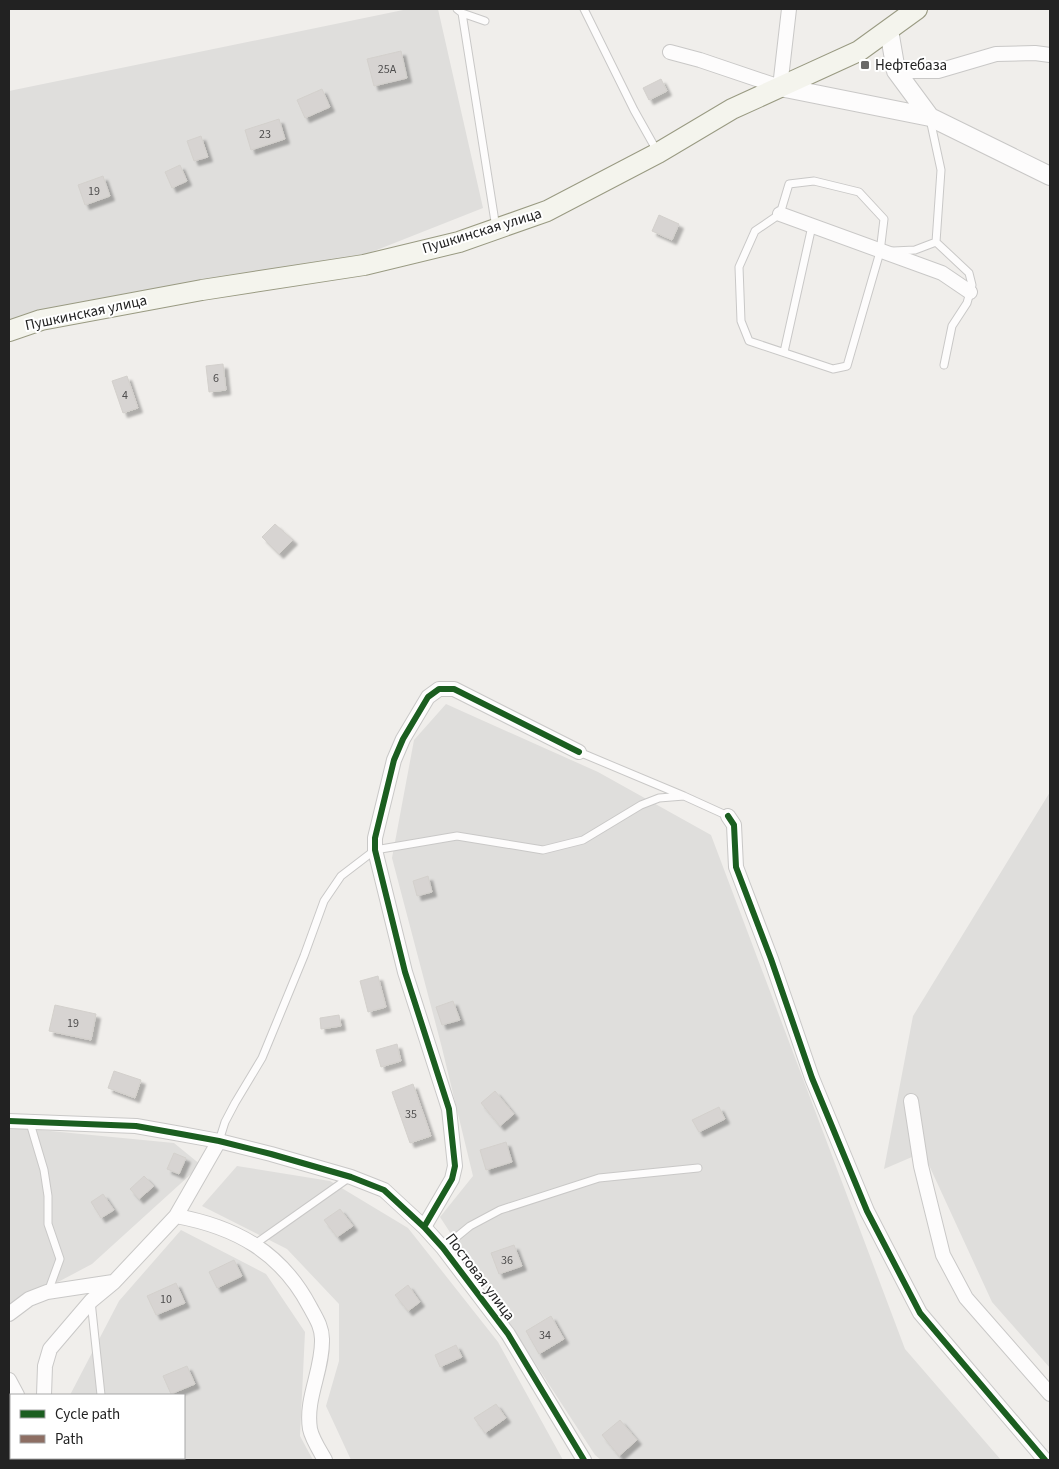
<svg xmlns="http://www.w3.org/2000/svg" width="1059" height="1469" font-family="'Source Sans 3',sans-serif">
	<defs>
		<filter id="shadow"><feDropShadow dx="4.5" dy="4.5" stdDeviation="1" flood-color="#0004"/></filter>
	</defs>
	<rect width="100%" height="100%" fill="#f0eeeb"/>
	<path fill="#dfdedc" d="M408 9H438L483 208 359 257 64 318 9 342V91Z
		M446 704 598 772 711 835 905 1349 1001 1460H601L595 1455 440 1217 473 1176 442 1048 392 858 414 740Z
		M1050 792V1368L992 1302 928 1163 912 1157 884 1169 913 1016Z
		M9 1127 174 1143 201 1165 92 1264 9 1308Z
		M237 1166 330 1181 408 1228 498 1342 563 1460H351L326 1406 339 1361V1304L287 1249 202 1206Z
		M181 1230 266 1274 305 1332 300 1436 313 1460H34L35 1458H184V1395H70L119 1301Z"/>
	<path fill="#d7d4d2" stroke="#d3d0cc" filter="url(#shadow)" d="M401 51 407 78 374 86 367 59Z
		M661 79 667 91 649 100 643 88Z
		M322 89 330 107 305 118 297 100Z
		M279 119 285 139 251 150 245 130Z
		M201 136 208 157 194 161 187 141Z
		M180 165 187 181 172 188 165 172Z
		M103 176 110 196 85 205 78 185Z
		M659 215 679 224 672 240 652 231Z
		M223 364 226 390 209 392 206 366Z
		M127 376 138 408 123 413 112 381Z
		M275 524 293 540 279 554 262 537Z
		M428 876 432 892 417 896 413 881Z
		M378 976 386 1007 368 1012 360 981Z
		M453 1001 460 1020 442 1025 436 1007Z
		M55 1005 96 1014 91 1040 49 1031Z
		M339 1015 341 1026 321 1029 320 1018Z
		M397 1044 401 1061 381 1067 376 1050Z
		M114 1071 141 1080 135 1098 108 1088Z
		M413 1084 431 1136 410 1143 392 1092Z
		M495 1091 514 1114 500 1126 481 1103Z
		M719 1107 725 1119 699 1132 692 1120Z
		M506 1142 512 1162 486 1170 480 1150Z
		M174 1153 186 1158 179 1174 167 1169Z
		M144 1176 154 1186 139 1199 130 1189Z
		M103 1194 114 1210 101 1218 91 1202Z
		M340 1209 353 1226 337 1237 324 1220Z
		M514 1245 522 1266 499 1274 491 1253Z
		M234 1260 242 1276 217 1288 209 1272Z
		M176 1283 185 1303 156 1315 147 1296Z
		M408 1285 420 1302 408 1311 395 1295Z
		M551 1316 564 1339 539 1354 526 1331Z
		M456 1345 462 1357 440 1367 435 1355Z
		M187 1366 195 1384 171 1394 163 1376Z
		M496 1404 506 1418 485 1433 474 1418Z
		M620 1420 637 1440 619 1456 602 1435Z"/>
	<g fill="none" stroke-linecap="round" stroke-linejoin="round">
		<g stroke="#c9c8c7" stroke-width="9">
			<path id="service" d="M457 9 462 13 485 21
				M584 9 634 110 657 151
				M462 13 496 228
				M930 119 941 170 936 242 969 273 972 285 967 303 952 326 944 365
				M814 181 859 192 884 219 880 252 847 366 833 369 749 341 741 321 739 267 755 231 780 214 789 184Z
				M893 251 915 250 936 242
				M784 352 812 226
				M579 752 684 796 728 816
				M30 1123 44 1170 48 1196V1224L60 1259 48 1292
				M219 1141 225 1122 235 1103 262 1058 304 956 324 901 341 876 375 850 457 836 543 850 583 840 641 805 659 798 684 796
				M255 1244 350 1177
				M443 1248 470 1226 500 1210 599 1178 698 1168
				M91 1301 101 1395
				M74 1460 75 1458"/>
		</g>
		<g stroke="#c9c8c7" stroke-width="16">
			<path id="minor" d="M670 52 700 60 780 87 789 9
				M896 71H938L996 54 1035 53 1050 55
				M780 214 942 273 970 292
				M728 816 734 825 736 867 771 959 812 1078 867 1211 920 1313 1045 1460
				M911 1101 921 1166 943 1255 966 1298 1050 1394
				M9 1121 136 1126 181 1134 219 1141 271 1154 351 1177 384 1190 424 1227 443 1248 508 1334 584 1460
				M176 1216C236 1227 281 1252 310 1307 316 1318 322 1327 322 1339 323 1370 305 1398 310 1429 312 1439 320 1451 325 1460
				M424 1227 452 1179 455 1166 449 1109 405 972 375 850V838L394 760 403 739 428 697 439 689H454L579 752
				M9 1314 29 1299 47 1292 113 1282
				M9 1380 17 1395
				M44 1395 45 1366 50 1349 91 1301 114 1282 176 1216 219 1141
				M30 1458V1460
				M16 1460 18 1458"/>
		</g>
		<g stroke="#c9c8c7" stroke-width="20">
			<path id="tertiary" d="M889 30 896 71 930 117 1050 176
				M780 87 930 117"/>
		</g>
		<g stroke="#999a82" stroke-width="22">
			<path id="secondary" d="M9 331 41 320 202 290 364 265 459 242 547 211 658 153 732 109 859 51 917 9"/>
		</g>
		<use href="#service" stroke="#fdfcfc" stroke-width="7"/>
		<use href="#minor" stroke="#fdfcfc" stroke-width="14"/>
		<use href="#tertiary" stroke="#fdfcfc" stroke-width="18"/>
		<use href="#secondary" stroke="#f4f4ed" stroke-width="20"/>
		<path stroke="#8d6e63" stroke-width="5" stroke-dasharray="10 5" stroke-linecap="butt" d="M30 1458V1460"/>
		<g stroke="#fff" stroke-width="9">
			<path id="cycleway" d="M728 816 734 825 736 867 771 959 812 1078 867 1211 920 1313 1045 1460
				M9 1121 136 1126 181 1134 219 1141 271 1154 351 1177 384 1190 424 1227 443 1248 508 1334 584 1460
				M424 1227 452 1179 455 1166 449 1109 405 972 375 850V838L394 760 403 739 428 697 439 689H454L579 752"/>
		</g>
		<use href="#cycleway" stroke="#1b5e20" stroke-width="6"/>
	</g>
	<rect fill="#6a6968" stroke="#fff" stroke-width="2" x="860" y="60" width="10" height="10" rx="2.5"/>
	<g text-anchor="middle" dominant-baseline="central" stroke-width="4" stroke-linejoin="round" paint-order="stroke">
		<g font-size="12" fill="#4f4e4e">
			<text x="387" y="69">25А</text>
			<text x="265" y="134">23</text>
			<text x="94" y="191">19</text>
			<text x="216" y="378">6</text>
			<text x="125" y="395">4</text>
			<text x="73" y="1023">19</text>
			<text x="411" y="1114">35</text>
			<text x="507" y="1260">36</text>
			<text x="166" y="1299">10</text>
			<text x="545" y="1335">34</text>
		</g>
		<g font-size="15" fill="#222" stroke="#fff" text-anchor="start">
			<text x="875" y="65">Нефтебаза</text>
		</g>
		<g font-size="15" fill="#222" stroke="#fff">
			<text transform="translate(482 231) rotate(-17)">Пушкинская улица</text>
			<text transform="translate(86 313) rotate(-12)">Пушкинская улица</text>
			<text transform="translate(480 1277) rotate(53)">Постовая улица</text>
		</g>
	</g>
	<rect width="1059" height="1469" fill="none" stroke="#222222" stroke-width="20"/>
	<rect x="10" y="1394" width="175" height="65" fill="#ffffff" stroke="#a7a7a7"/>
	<rect x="20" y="1410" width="25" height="8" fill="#1b5e20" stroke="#a7a7a7"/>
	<text x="55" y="1419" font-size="15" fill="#222222">Cycle path</text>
	<rect x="20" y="1435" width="25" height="8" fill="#8d6e63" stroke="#a7a7a7"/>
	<text x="55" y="1444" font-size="15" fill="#222222">Path</text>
</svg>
